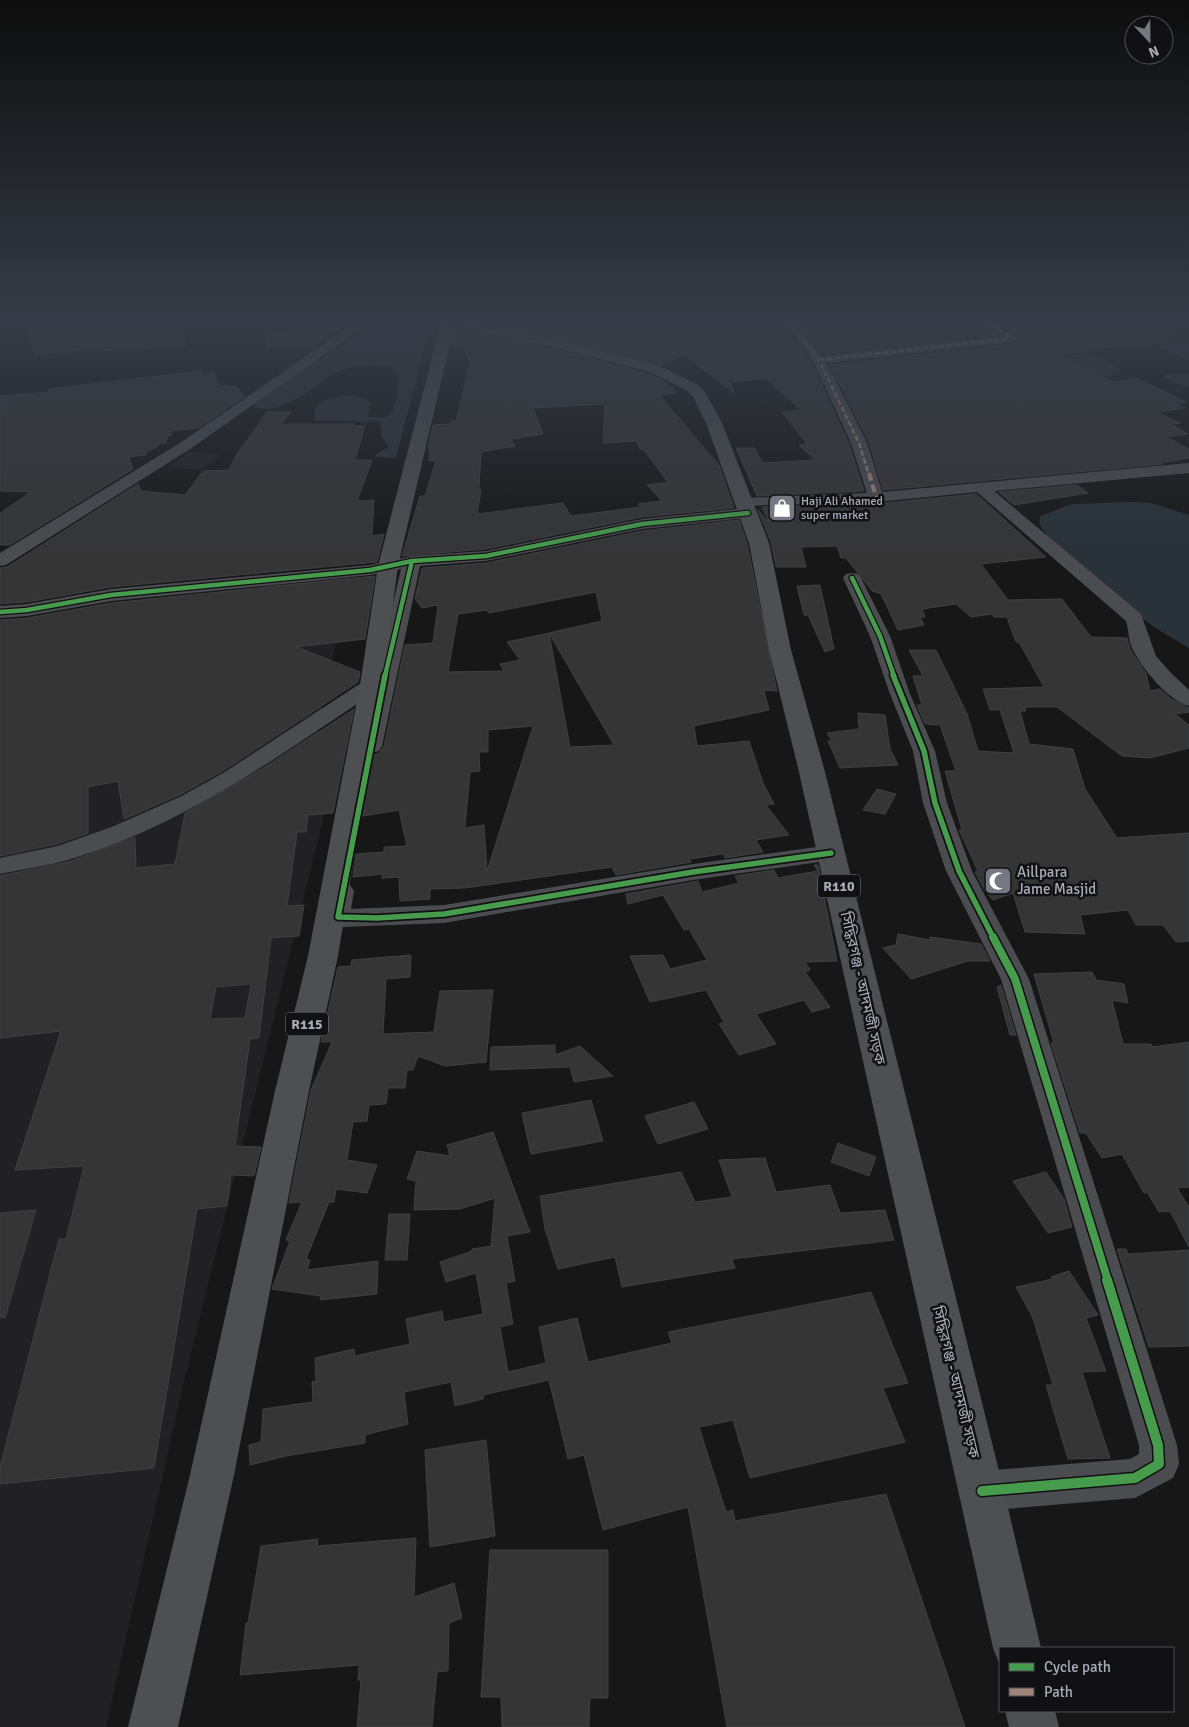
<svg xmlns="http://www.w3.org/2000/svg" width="1189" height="1727" font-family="Signika,'Noto Sans Bengali',sans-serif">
	<rect width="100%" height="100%" fill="#171717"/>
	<path fill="#212123" d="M189 452 223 454 201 470 165 468Z
		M350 576 314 747 340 751 182 1390 106 1727H0V669L252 629 263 586Z"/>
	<path fill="#2a3239" d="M394 321 429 331 396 458 375 457 376 454 388 447 382 437 380 422 319 421 315 420C306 396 358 389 370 402L368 417H387C397 411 403 376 393 368 374 363 350 366 332 374 324 377 319 385 311 390 298 400 271 414 254 407L255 402 306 367 374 325 383 321Z
		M1189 340V360L1161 348 1163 344Z
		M1085 353 1109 361 1121 370 1119 373C1092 382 1084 374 1063 358Z
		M1189 373V388L1164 378 1165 375Z
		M1133 502 1151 503 1189 515V648C1178 641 1166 635 1156 628 1131 611 1049 547 1039 523L1040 516 1072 504Z"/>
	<path fill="#353536" stroke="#3f4043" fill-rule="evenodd" d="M22 320H179L186 346 101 351 102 348 35 355Z
		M474 320H779L811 362 849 444 864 491 757 496 736 448H754L763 463 815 460 799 445 807 444 782 412 801 410 765 378 734 382 728 376 734 393 684 354 661 365Z
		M797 320H973L996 335 823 354Z
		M995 320H1141L1172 334 1160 335 1173 340 1133 348 1127 345 1058 355 1114 382 1137 378 1186 402 1175 403 1185 408 1157 412 1181 423 1172 424 1188 434 1167 437 1189 449V458L1160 463 1162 464 883 490 869 442 830 365 1014 344 1022 339Z
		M344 325 314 346 267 347 266 335Z
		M455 328 553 349 649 374 664 381 677 393 659 395 719 465 734 508 642 517 486 549 402 556 420 496H425L436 461H429L430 448H428L433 425 450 424 451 421H456L470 363 464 346H451ZM605 404 603 443 637 441 640 449H643L668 482 647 485 662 501 638 504 641 507 571 516 563 503 477 514 481 490 479 489 481 452 515 446 511 439 543 434 533 408Z
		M201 371 202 375 214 373 218 385 237 387 244 397 199 428 171 431V435L168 436 165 443H160L156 448 150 449V451L146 452V455L129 457 133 469 10 545H0V513L31 492 0 491V396L49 392 48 389Z
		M267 412H291L281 424H354V426H365L355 460H372L357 501 374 500 372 536 384 534 377 562 111 587 27 602 0 604V568L7 567 138 484 141 491 185 495 203 471 229 470 237 454Z
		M1077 485 1088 493 1014 505 999 492Z
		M976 494 1046 557 981 564 1008 600 1062 599 1091 637 1127 638 1130 649 1146 673 1150 691 1160 689 1171 699 1189 708V712L1175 714 1189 725V748L1150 758 1122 756 1057 707H1024L1026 711H1020L1029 744 1073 749 1085 789 1117 838 1189 833V941L1176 942 1163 925H1136L1128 910 1080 915 1085 934 1025 932 1013 893 993 900 985 891 975 872 978 871 959 830H962L945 771H956L940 725 925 724 917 705H922L913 676H923L909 650H936L967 714 978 751 1014 753 1000 710H990L983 689 1044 687 1019 642H1016L1007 617H994L992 614 971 617 956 604 922 609 925 617H920L924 625 898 630 881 594 872 591 846 558H841L837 546 801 547 806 567H776L771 542 758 510 769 522 762 507 876 504Z
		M739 520 747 543 777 691 764 690 769 710 694 726 697 746 749 741 763 783 774 804 766 805 789 835 756 840 763 852 725 858 723 854 689 859 691 862 616 875 612 867 465 888 430 889V899L400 901 399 877 382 878 383 874 353 877 356 854 384 852V847L407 846 399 810 363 816 373 755 379 753 384 746 405 645 433 643 438 605 422 608 415 599 422 568 486 563 642 531ZM596 592 602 621 549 633 614 745 570 747 549 633 507 642 520 660 500 664 504 671 448 672 458 614 487 610 489 613ZM533 726 529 739 487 871 484 825 465 828 470 772 480 771 479 752H488V730Z
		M375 576 365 639 296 647 360 672 358 682 224 770 181 794 124 819 118 781 88 787V833L57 844 0 856V620L27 618 111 603Z
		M820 585 834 649 825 652 808 615H804L797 586Z
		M354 709 333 813 308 815 306 832H297L287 906 304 905 299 936 271 938 259 1038 250 1039 235 1146 261 1147 254 1176 231 1175 227 1206 197 1209 154 1468 0 1484V1467L59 1239H66L84 1166 15 1170 61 1031 0 1038V876L72 861 135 837 136 868 175 864 185 813 265 767ZM251 984 245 1018 210 1019 216 987Z
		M858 713 885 715 890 749 898 765 840 768 828 741H832L827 733 859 729Z
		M877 789 896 794 885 814 863 810Z
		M814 865H818L837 961 805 962 810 970 805 972 830 1007 812 1012 804 1000 756 1014 776 1044 739 1055 719 1024 724 1022 706 990 650 1002 630 956 663 955 670 969 707 960 689 929 684 930 663 895 628 904 626 894 698 881 702 892 739 883 735 876 774 870 778 878 818 871Z
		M898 934 930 940V937L981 944 990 961H968L911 979 883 948 896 945Z
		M411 955 410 977 386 979 383 1034 434 1032 440 991 493 990 486 1062 445 1066 418 1056 413 1070H407L405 1088H388L386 1104 369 1105 367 1121 353 1122 347 1160 377 1165 367 1193 336 1189 334 1202H329L306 1259 310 1260 307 1270 378 1261 377 1294 320 1300 321 1296 272 1289 290 1241 286 1240 302 1202 289 1203 311 1090 332 1042H321L338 967 351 966 352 960Z
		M1092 972 1096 980 1124 984 1128 1003 1112 1000 1123 1044H1151L1152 1047 1189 1042V1187L1177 1188 1189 1207V1247L1170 1211 1159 1212 1147 1192 1144 1193 1122 1154 1102 1158 1086 1133H1080L1051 1043H1054L1034 974Z
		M1001 985 1016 1035H1010L997 987Z
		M555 1045V1055L580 1046 613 1076 574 1082 570 1067 490 1070 491 1047Z
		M591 1100 603 1141 531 1154 522 1113Z
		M694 1102 708 1129 658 1144 645 1116Z
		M493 1132 530 1232 507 1236 515 1281 506 1283 513 1324 500 1327 508 1372 546 1363 539 1327 577 1318 588 1362 672 1343 668 1332 871 1292 908 1383 883 1388 905 1442 750 1478 733 1420 699 1427 726 1512 733 1510 735 1521 886 1494 965 1727H727L688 1507 603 1530 584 1455 568 1459 549 1380 483 1395V1399L455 1406 451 1382 404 1392 408 1424 365 1435V1443L286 1456 250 1465 249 1445 261 1442 263 1409 313 1402 312 1382 316 1381 315 1358 354 1349 355 1356 410 1344 406 1319 442 1311 444 1322 483 1314 476 1273 446 1282 440 1262 472 1251V1249L491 1246 495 1198 460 1209 414 1210 416 1181 407 1179 417 1151 450 1156 447 1145Z
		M838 1143 876 1157 869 1176 831 1162Z
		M765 1158 776 1192 830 1185 840 1213 885 1210 894 1240 732 1259 735 1268 622 1287 615 1257 558 1269 545 1229 540 1196 681 1172 695 1202 732 1197 719 1160Z
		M1046 1172 1064 1199 1072 1227 1048 1233 1013 1181Z
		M36 1210 5 1318 0 1317V1213Z
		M389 1214H410L407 1260H385Z
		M1117 1249H1126L1128 1254 1189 1250V1346L1149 1347Z
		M1069 1271 1098 1315 1086 1318 1106 1371 1082 1372 1110 1458 1068 1459 1046 1385H1053L1033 1318 1016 1287 1053 1279 1051 1277Z
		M486 1440 495 1536 430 1547 425 1450Z
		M416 1538 414 1597 454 1583 462 1618 449 1623 448 1671 437 1672 432 1727H357L361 1680H358L359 1665 240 1675 246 1623H248L261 1546 318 1539 317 1546Z
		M490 1550H608V1698H590L589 1727H502L501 1697H481Z"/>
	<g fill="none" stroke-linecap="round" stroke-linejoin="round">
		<path fill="#4b4c50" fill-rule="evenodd" d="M360 319H375L190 449 6 565 0 566V553L180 443Z
			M781 319H794L822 356 1001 336 975 319H991L1020 338 1014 342 827 363 867 443 882 492 1189 463V473L994 491 1141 614 1156 656 1170 672 1189 690V706C1168 701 1141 667 1132 648 1128 639 1129 630 1126 621L977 492 876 502 738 506 736 503 738 500 744 498 867 493 851 443 813 361Z
			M748 508 754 509 756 513 754 517 642 529 486 561 420 566 382 746 379 751 371 753 363 751 360 746 372 694C276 758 183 825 71 859 48 866 23 869 0 874V858L58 846 114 826 182 796 225 772 364 681 375 680 401 569 370 575 111 601 27 616 0 618V606L27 604 111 589 370 565 412 556 486 551 642 519Z
			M852 573 858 574 861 578 890 636 910 694 935 751 947 803 972 871 1029 979 1177 1445 1179 1464 1173 1478 1135 1498 982 1511 968 1505 962 1491 968 1477 982 1471 1130 1459 1139 1454V1445L1001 979 946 871 923 803 913 751 890 694 870 636 843 578 846 574Z
			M831 845 840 847 843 853 840 859 693 880 444 923 343 927 334 924 324 914 328 891 332 885 341 883 350 885 354 891 351 909 444 905 693 864Z"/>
		<path fill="#4d4f52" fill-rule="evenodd" d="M436 319H463L554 339 660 366 696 384 705 392 722 423 769 543 791 650 825 772 1004 1491 1041 1648H1000V1665L993 1648 799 772 769 650 749 543 706 423 693 397 686 390 650 372 553 347 454 326 398 566 382 685 338 956 309 1091 234 1475 178 1727H128L190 1475 275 1091 308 956 360 685 378 566 441 323Z
			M1005 1711H1055L1059 1727H1009Z"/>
		<path stroke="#a18479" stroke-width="2.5" stroke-dasharray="5.5 2.5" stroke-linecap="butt" d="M787 319 819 360 859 443 869 475
			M819 360 1014 338 981 319"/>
		<path stroke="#a18479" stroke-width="4" stroke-dasharray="8 4" stroke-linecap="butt" d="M869 473 876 497"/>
		<g stroke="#111113" stroke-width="7">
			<path id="cycleway-far3" d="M852 578 880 636 894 676
				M0 612 27 610 111 595 370 570 412 561 486 556 642 524 748 513
				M385 676 412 561"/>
		</g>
		<g stroke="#111113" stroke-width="9">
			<path id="cycleway-far2" d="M385 675 338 917 377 918 444 914 693 872 831 853
				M893 675 924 751 935 803 959 871 994 939"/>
		</g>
		<g stroke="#111113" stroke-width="11">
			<path id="cycleway-far1" d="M993 937 1015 979 1108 1281"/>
		</g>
		<g stroke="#111113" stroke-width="13">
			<path id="cycleway" d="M982 1491 1135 1478 1159 1464 1158 1445 1107 1280"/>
		</g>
		<use href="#cycleway-far3" stroke="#469c4c" stroke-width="4.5"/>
		<use href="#cycleway-far2" stroke="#469c4c" stroke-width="5.5"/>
		<use href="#cycleway-far1" stroke="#469c4c" stroke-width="8"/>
		<use href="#cycleway" stroke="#469c4c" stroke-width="10"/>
	</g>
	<linearGradient id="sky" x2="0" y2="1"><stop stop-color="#0d0d0d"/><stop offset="0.57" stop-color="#363c47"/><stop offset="1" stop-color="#363c47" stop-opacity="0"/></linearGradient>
	<rect width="1189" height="561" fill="url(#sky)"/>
	<defs>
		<g id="shop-square" transform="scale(1.4375)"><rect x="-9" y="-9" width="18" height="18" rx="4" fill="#757880" stroke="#111113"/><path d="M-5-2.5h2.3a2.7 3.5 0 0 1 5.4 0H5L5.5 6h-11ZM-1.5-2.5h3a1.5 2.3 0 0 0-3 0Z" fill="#fff"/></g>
		<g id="mosque-square" transform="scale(1.4375)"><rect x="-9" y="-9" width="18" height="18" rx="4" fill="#757880" stroke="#111113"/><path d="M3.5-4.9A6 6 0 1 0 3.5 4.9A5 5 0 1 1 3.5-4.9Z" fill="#fff"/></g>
	</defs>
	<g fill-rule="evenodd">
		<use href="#shop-square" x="782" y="508"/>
		<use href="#mosque-square" x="998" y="881"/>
	</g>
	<g text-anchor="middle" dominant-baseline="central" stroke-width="5" stroke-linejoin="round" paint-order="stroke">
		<g font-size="12" fill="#a8adb8" stroke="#111113" text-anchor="start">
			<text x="801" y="501">Haji Ali Ahamed<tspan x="801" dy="14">super market</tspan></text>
		</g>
		<g fill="#111113" stroke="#7b7e86" stroke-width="1">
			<rect x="818" y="874.5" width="42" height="23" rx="4"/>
			<rect x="286" y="1012.5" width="42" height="23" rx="4"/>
		</g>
		<g font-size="14" font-weight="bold" fill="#a8adb8">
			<text x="839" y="886">R110</text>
			<text x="307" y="1024">R115</text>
		</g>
		<g font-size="15" fill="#a8adb8" stroke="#111113" text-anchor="start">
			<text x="1017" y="872">Aillpara<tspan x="1017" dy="17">Jame Masjid</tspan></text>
		</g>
		<g font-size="15" fill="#a8adb8" stroke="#111113">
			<text transform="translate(863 988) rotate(77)">সিদ্ধিরগঞ্জ - আদমজী সড়ক</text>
			<text transform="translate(956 1382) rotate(76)">সিদ্ধিরগঞ্জ - আদমজী সড়ক</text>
		</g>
	</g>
	<rect x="999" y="1647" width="175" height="65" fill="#111113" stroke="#4d4f55"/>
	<rect x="1009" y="1663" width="25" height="8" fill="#469c4c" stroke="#4d4f55"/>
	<text x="1044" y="1672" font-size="15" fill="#a8adb8">Cycle path</text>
	<rect x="1009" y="1688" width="25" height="8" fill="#a18479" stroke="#4d4f55"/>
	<text x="1044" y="1697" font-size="15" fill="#a8adb8">Path</text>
	<g transform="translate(1149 40) rotate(158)"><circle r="24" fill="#111113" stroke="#4d4f55"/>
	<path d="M0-4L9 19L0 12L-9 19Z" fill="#757880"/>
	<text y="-8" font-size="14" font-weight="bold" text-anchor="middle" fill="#a8adb8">N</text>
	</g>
</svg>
